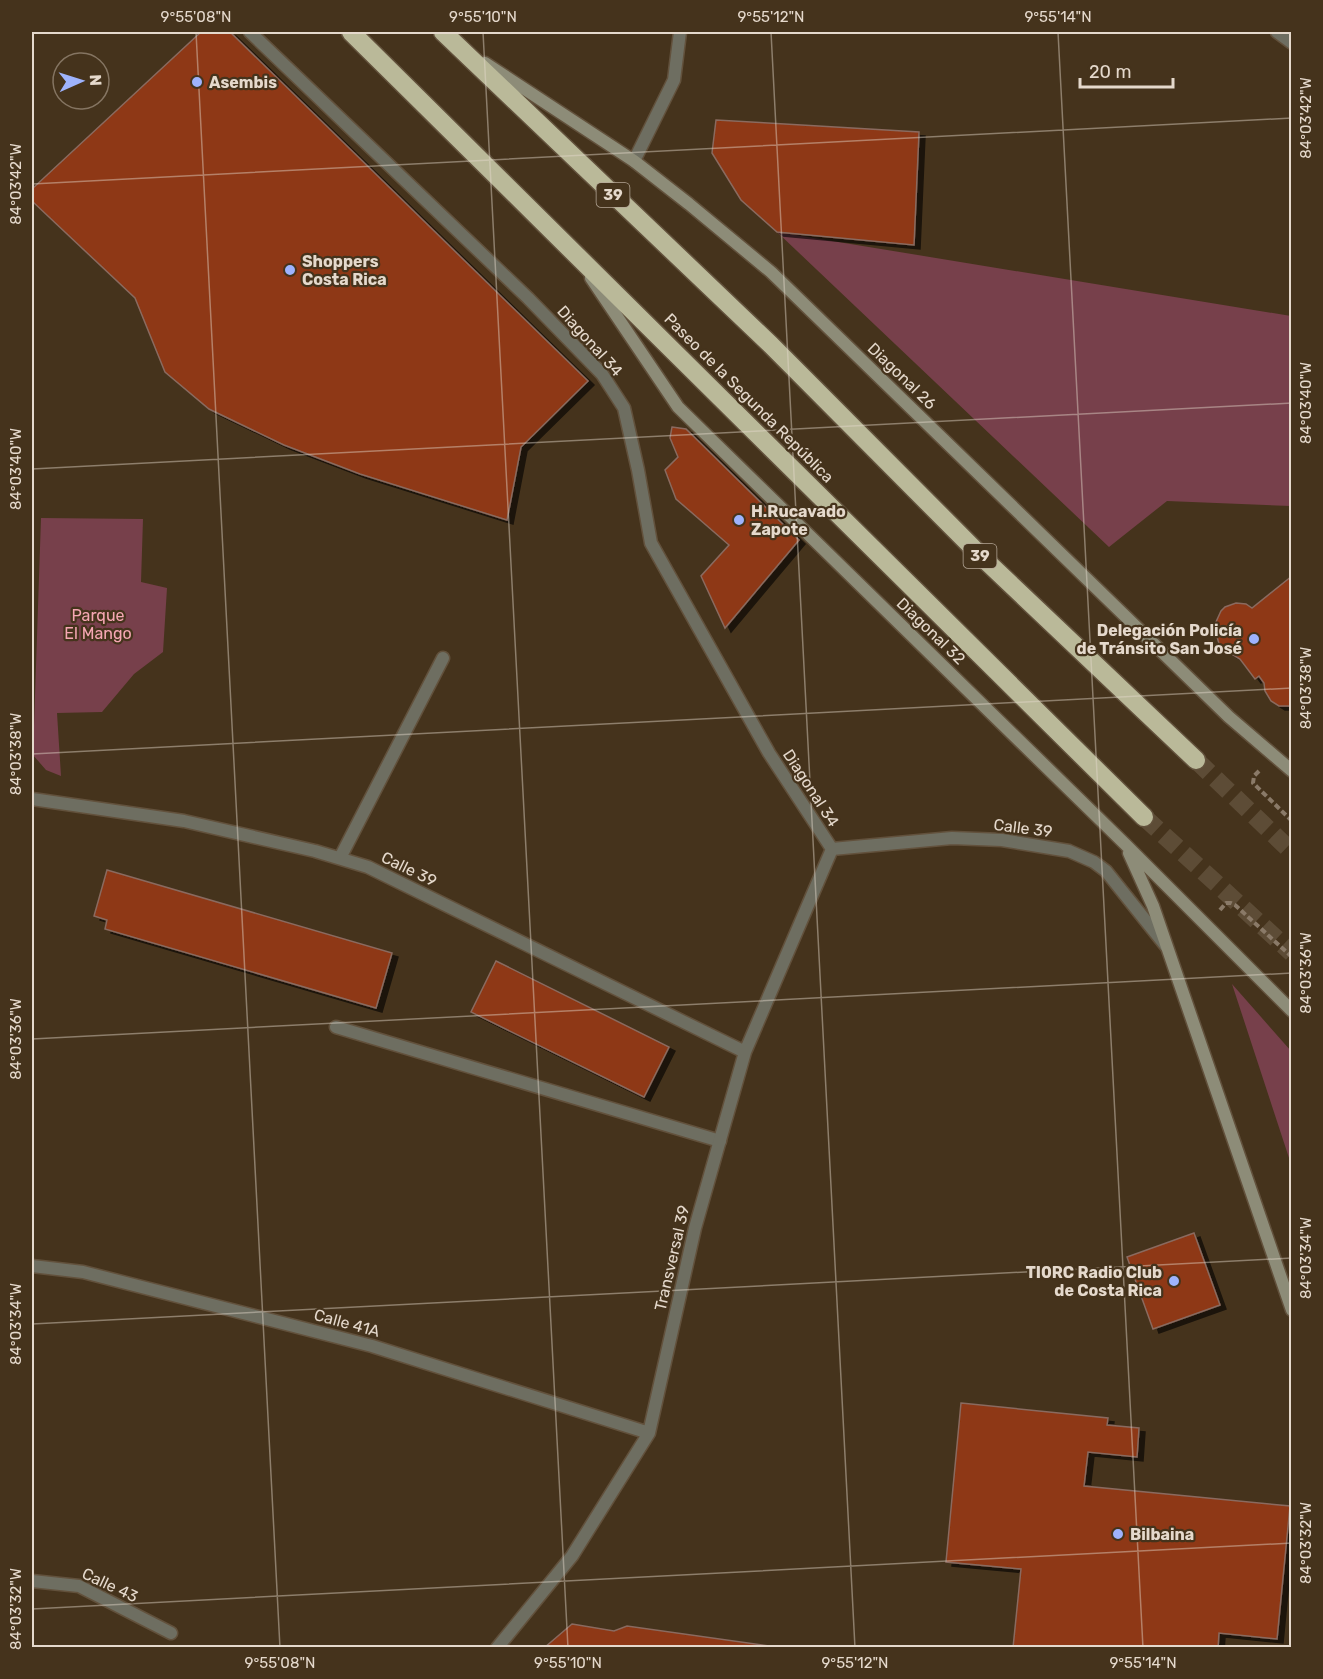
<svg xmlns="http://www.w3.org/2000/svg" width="1323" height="1679" font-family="Rubik,sans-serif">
	<defs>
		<filter id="shadow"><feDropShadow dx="6" dy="4" stdDeviation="0" flood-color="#0009"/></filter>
	</defs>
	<rect width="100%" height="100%" fill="#45331c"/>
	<path fill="#77404b" d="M777 232 1291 316V506L1167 501 1109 547Z
		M41 518 143 519 141 582 167 588 163 652 134 674 102 712 57 713 61 776 46 770 33 755Z
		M1232 984 1291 1051V1164Z"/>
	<path fill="#8e3712" stroke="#8a6a5f" stroke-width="1.5" filter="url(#shadow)" d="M201 32H230L588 381 521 447 507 520 360 474 284 445 209 409 165 372 135 298 32 201V189Z
		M716 120 919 132 914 245 777 232 741 200 712 153Z
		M672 427 686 429 799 540 725 628 701 576 729 545 676 499 665 470 678 457 670 438Z
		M1292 576V706H1279L1271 701 1265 691 1264 683 1259 676 1255 679 1240 659 1220 647 1215 630 1216 622 1221 611 1225 607 1236 603 1246 604 1252 608Z
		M107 870 392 953 376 1008 105 929 107 920 94 916Z
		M496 961 669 1047 644 1097 471 1012Z
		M1194 1233 1220 1305 1153 1329 1127 1257Z
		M961 1403 1108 1418 1107 1425 1139 1428 1137 1457 1088 1452 1084 1486 1290 1506 1277 1639 1219 1633 1218 1648H1013L1021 1569 946 1562Z
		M572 1624 614 1631 627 1626 783 1648H544Z"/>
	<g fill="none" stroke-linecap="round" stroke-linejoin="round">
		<path stroke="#5d4c36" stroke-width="18" stroke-dasharray="18 9" stroke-linecap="butt" d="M1196 760 1292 852
			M1144 817 1292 953"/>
		<g stroke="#62513c" stroke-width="15">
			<path id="lane" d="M1277 32 1292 43
				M336 1027 720 1141"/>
		</g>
		<g stroke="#62513c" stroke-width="15">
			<path id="street" d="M250 32 528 298 602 374 624 408 638 470 651 543 769 753 832 849
				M634 161 674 80 680 32
				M32 799 184 821 315 851 368 867 745 1052
				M832 849 952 838 1002 840 1069 851 1094 862 1106 871 1166 946
				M340 858 443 658
				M32 1266 83 1272 372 1346 649 1433
				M32 1581 79 1586 171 1633
				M497 1648 572 1556 649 1433 695 1228 745 1052 832 849"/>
		</g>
		<g stroke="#62513c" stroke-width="15">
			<path id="secondary" d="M485 63 634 161 689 204 771 272 1229 717 1292 771
				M591 278 678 407 1125 844 1292 1011
				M1129 853 1153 906 1292 1310"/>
		</g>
		<g stroke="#62513c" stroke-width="21">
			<path id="highway" d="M351 32 1144 817
				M443 32 771 345 983 558 1196 760"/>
		</g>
		<path stroke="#8a7a68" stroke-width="4" stroke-dasharray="6 3" stroke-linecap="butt" d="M1259 771 1254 776 1253 783 1292 821
			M1220 910 1226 903H1231L1235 905 1292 957"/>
		<use href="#lane" stroke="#6e6e61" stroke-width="12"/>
		<use href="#street" stroke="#6e6e61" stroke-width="12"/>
		<use href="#secondary" stroke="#8d8c78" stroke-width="12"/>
		<use href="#highway" stroke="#bab999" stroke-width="18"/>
	</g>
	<path fill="none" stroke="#e5d9cc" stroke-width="1.5" stroke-opacity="0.45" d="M196 32 280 1648M483 32 568 1648M771 32 855 1648M1058 32 1143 1648M32 184 1292 118M32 469 1292 403M32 754 1292 688M32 1039 1292 973M32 1324 1292 1258M32 1609 1292 1543"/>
	<g fill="#9eb3fd" stroke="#45331c" stroke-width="2">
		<circle cx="197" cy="82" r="6"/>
		<circle cx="290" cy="270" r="6"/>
		<circle cx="739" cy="520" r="6"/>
		<circle cx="1254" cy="639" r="6"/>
		<circle cx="1174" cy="1281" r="6"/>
		<circle cx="1118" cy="1534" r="6"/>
	</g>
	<g text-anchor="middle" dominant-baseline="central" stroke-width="4.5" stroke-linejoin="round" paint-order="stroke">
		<g fill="#45331c" stroke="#b5a797" stroke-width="1.5">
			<rect x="596.5" y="183" width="33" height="24" rx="4.5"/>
			<rect x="963.5" y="544" width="33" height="24" rx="4.5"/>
		</g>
		<g font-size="15" font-weight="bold" fill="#e5d9cc">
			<text x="613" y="195">39</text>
			<text x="980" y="556">39</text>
		</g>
		<g font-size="16" font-weight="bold" fill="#e5d9cc" stroke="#45331c" text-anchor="start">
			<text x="209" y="82">Asembis</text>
			<text x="302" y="261">Shoppers<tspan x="302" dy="18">Costa Rica</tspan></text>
			<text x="751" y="511">H.Rucavado<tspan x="751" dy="18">Zapote</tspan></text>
			<text x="1242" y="630" text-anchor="end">Delegación Policía<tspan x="1242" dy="18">de Tránsito San José</tspan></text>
			<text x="1162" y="1272" text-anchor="end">TI0RC Radio Club<tspan x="1162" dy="18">de Costa Rica</tspan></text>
			<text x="1130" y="1534">Bilbaina</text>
		</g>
		<g font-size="16" fill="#e5d9cc" stroke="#45331c">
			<text transform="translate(590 341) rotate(48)">Diagonal 34</text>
			<text transform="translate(902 376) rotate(44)">Diagonal 26</text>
			<text transform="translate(749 398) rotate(45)">Paseo de la Segunda República</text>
			<text transform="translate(931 631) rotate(44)">Diagonal 32</text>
			<text transform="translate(811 788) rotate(57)">Diagonal 34</text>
			<text transform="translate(1023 828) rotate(7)">Calle 39</text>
			<text transform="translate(409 869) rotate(26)">Calle 39</text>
			<text transform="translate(672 1258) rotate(-77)">Transversal 39</text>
			<text transform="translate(347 1323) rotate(15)">Calle 41A</text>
			<text transform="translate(110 1585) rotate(25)">Calle 43</text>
		</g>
		<g font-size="16" fill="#f6a7b4" stroke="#45331c">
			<text x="98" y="615">Parque<tspan x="98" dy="18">El Mango</tspan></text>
		</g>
	</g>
	<rect width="1323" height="1679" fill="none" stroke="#45331c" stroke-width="66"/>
	<g transform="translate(81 81) rotate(87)"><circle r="28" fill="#45331c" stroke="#857562" stroke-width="1.5"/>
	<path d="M0-4.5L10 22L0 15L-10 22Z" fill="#9eb3fd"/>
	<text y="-9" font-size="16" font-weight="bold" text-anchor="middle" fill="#e5d9cc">N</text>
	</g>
	<path d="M1080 78v9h93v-9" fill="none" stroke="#e5d9cc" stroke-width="3"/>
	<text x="1089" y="78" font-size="18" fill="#e5d9cc" stroke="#45331c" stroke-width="4.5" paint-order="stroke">20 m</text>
	<rect x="33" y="33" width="1257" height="1613" fill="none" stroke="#e5d9cc" stroke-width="2"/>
	<g font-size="15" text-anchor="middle" fill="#e5d9cc">
		<text x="196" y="22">9°55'08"N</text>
		<text x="483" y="22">9°55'10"N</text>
		<text x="771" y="22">9°55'12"N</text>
		<text x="1058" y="22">9°55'14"N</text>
		<text transform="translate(1306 118) rotate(-90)" y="5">84°03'42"W</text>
		<text transform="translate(16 184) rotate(-90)" y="5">84°03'42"W</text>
		<text transform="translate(1306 403) rotate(-90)" y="5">84°03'40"W</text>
		<text transform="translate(16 469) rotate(-90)" y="5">84°03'40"W</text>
		<text transform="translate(1306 688) rotate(-90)" y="5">84°03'38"W</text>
		<text transform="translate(16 754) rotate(-90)" y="5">84°03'38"W</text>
		<text transform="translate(1306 973) rotate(-90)" y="5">84°03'36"W</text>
		<text transform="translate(16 1039) rotate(-90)" y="5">84°03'36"W</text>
		<text transform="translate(1306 1258) rotate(-90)" y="5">84°03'34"W</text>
		<text transform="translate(16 1324) rotate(-90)" y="5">84°03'34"W</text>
		<text transform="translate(1306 1543) rotate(-90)" y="5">84°03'32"W</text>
		<text transform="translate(16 1609) rotate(-90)" y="5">84°03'32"W</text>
		<text x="280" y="1668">9°55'08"N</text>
		<text x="568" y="1668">9°55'10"N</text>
		<text x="855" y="1668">9°55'12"N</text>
		<text x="1143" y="1668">9°55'14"N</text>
	</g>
</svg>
